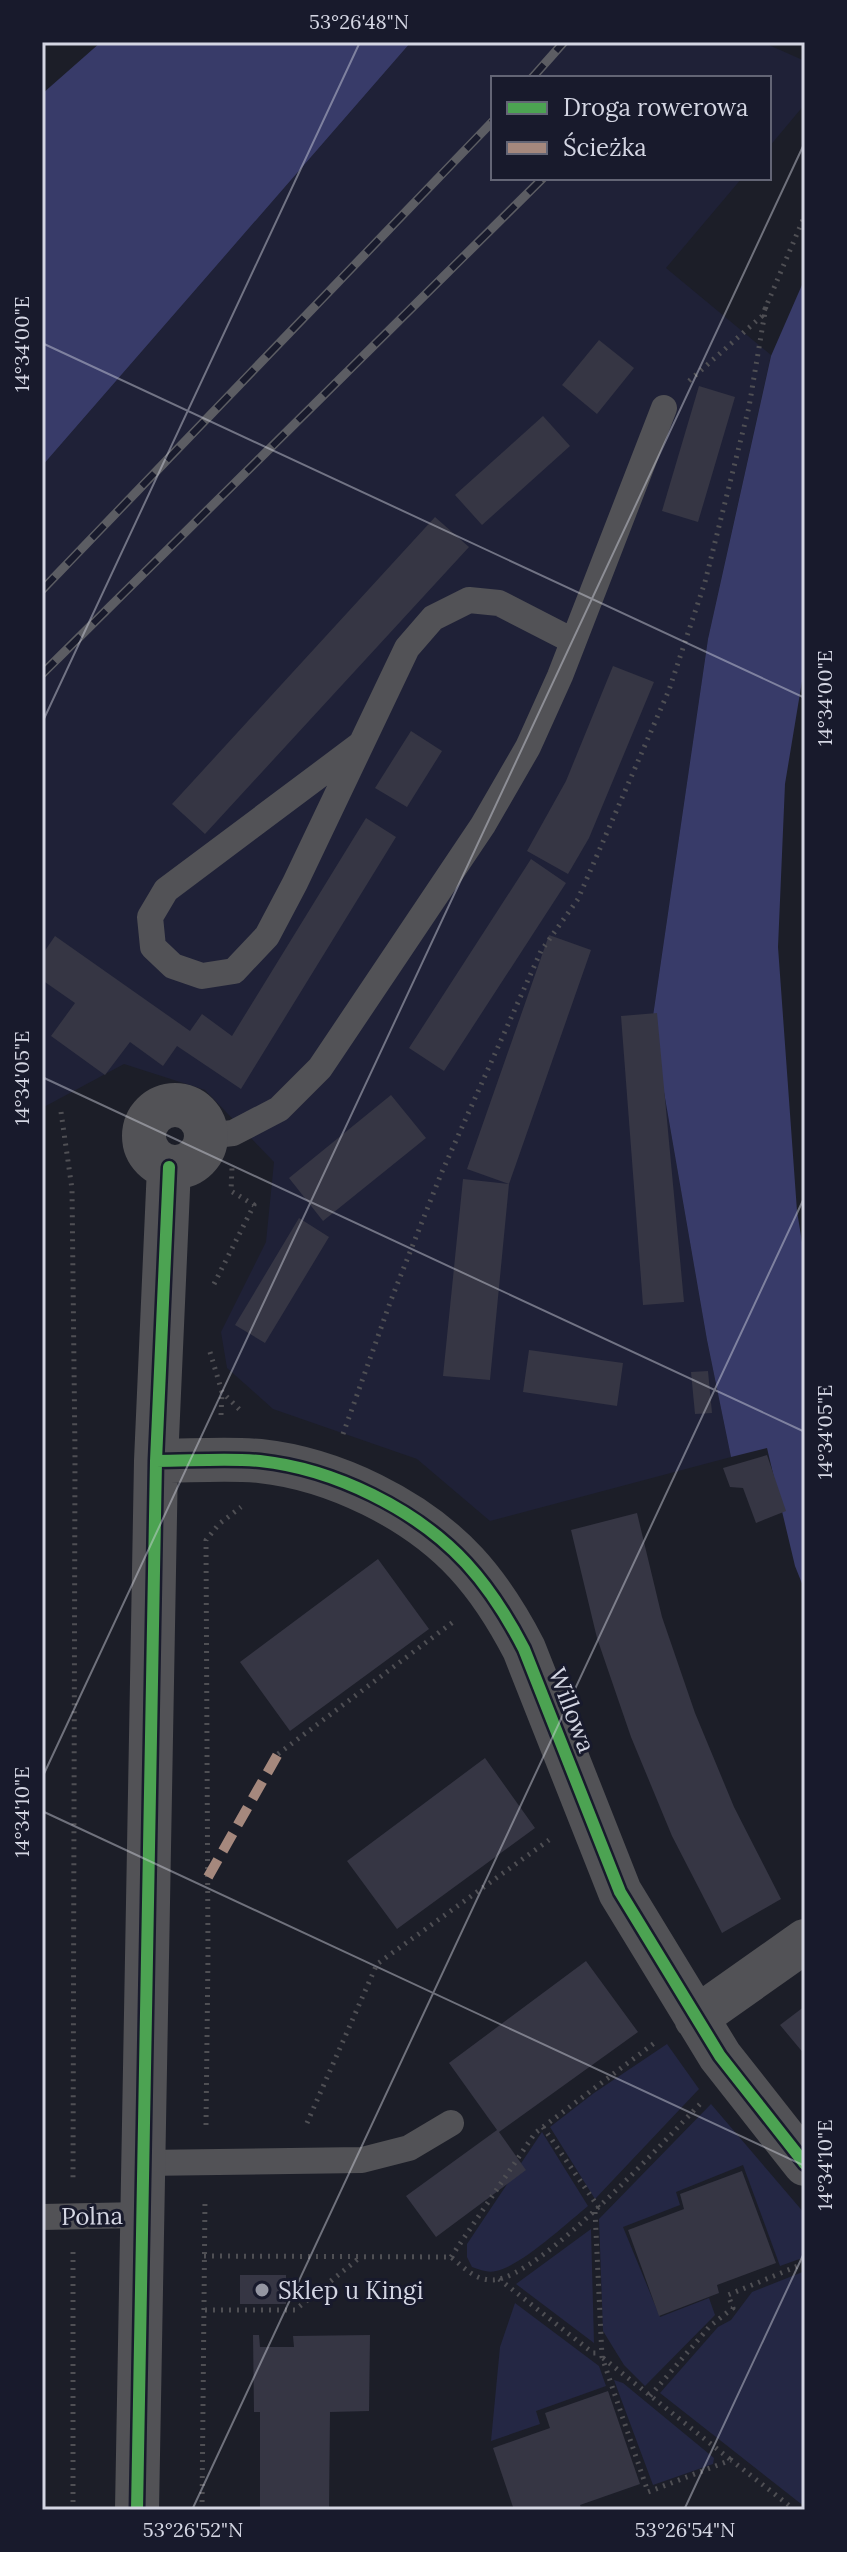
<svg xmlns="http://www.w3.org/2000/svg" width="847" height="2552" font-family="Lora,serif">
	<rect width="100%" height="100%" fill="#1c1e28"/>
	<path fill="#1f2137" d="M411 42H762L805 61V104L769 147V78H493V178H742L666 268 771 355 708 639 652 1023 707 1340 731 1457 490 1521 417 1459 273 1409 227 1368 221 1332 266 1242 274 1162 205 1090 124 1064 42 1108V466Z"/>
	<path fill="#242744" d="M667 2044 699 2089 595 2199 550 2127 594 2093Z
		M711 2104 805 2214V2257L780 2266 743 2165 676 2192 680 2205 623 2227 660 2317 709 2298 715 2315 645 2386 624 2365 603 2331 599 2219Z
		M542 2132 588 2206C567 2223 521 2266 496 2271 488 2273 481 2270 472 2267L467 2257V2244Z
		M591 2229 594 2343 516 2284Z
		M805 2271V2507L660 2393 718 2327 731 2320 752 2292Z
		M515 2303 599 2366 606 2386 536 2411 540 2424 491 2441 500 2347Z
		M614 2380 623 2383 714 2458 713 2464 653 2485Z"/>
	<path fill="#383b69" d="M101 42H411L42 466V94Z
		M805 278V663L785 784 778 947 797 1211 805 1261V1591L795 1566 767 1448 731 1457 707 1340 652 1023 708 639 771 356Z"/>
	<path fill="#363644" d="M599 340 634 368 597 414 562 385Z
		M699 386 735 397 698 522 662 511Z
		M543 416 570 446 482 525 455 495Z
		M435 517 469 547 205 834 172 804Z
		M613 666 654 682 589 838 568 874 527 851 566 781Z
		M411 731 442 751 407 807 375 788Z
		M366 818 396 837 241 1089 177 1046 163 1066 130 1042 105 1075 51 1036 75 1003 42 980V955L55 936 190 1031 202 1014 232 1036Z
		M531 859 566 883 444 1071 409 1048Z
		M549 935 591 950 509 1184 490 1380 443 1376 463 1179 509 1184 467 1169Z
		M657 1013 684 1302 643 1305 621 1016Z
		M391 1095 426 1138 323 1221 289 1178Z
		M299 1218 329 1237 265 1343 235 1325Z
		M529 1350 623 1363 617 1406 523 1392Z
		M708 1371 712 1413 695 1414 691 1372Z
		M767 1455 786 1511 756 1523 743 1488 730 1487 723 1468Z
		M637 1513 662 1617 695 1713 734 1807 781 1899 722 1933 672 1836 631 1737 597 1638 571 1530Z
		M378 1559 429 1629 290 1731 240 1662Z
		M485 1758 535 1828 397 1929 347 1861Z
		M586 1961 638 2032 499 2132 526 2170 436 2237 406 2196 497 2130 449 2063Z
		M805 2006V2055L780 2025Z
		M742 2171 776 2263 717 2285 719 2293 659 2316 628 2230 684 2209 680 2194Z
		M240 2275H286V2304H240Z
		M253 2335H259L260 2347H294L293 2336 370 2335 369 2411 330 2412 329 2510H260V2412H254Z
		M608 2391 640 2484 580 2505 582 2510H514L493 2448 550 2428 545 2413Z"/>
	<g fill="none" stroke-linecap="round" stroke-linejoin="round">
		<path stroke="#4f4f54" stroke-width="5" stroke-dasharray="2 6" stroke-linecap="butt" d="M689 381 762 316 805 215
			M61 1112 72 1189 75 1454 73 2178
			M214 1284 254 1205 231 1191 232 1168
			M210 1352 222 1392 242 1412
			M221 1415 222 1393
			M343 1434 391 1300 441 1174 541 951 578 899 669 690 705 582 749 407 766 306
			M278 1754 453 1622
			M307 2123 377 1964 549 1840
			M206 2125 208 1954 206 1540 219 1524 241 1507
			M543 2127 599 2208
			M595 2212 602 2357 648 2492 731 2460 795 2510
			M204 2256 451 2257C465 2268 474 2280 493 2280 540 2278 665 2140 701 2103
			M451 2257 535 2133 657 2041
			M499 2279 593 2353H601
			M205 2310H295L358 2259
			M603 2358 731 2460
			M650 2396 710 2326 733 2308 728 2295 805 2263
			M73 2510V2252
			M202 2510 205 2199"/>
		<path stroke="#525256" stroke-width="26" d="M361 744 166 890 150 917 153 947 173 966 202 976 234 971 267 936 295 883 407 648 433 618 469 600 499 603 573 641
			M206 1136 233 1133 279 1109 320 1068 483 825 528 747 560 676 664 408
			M143 2163 362 2160 409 2148 451 2123
			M42 2217 142 2215"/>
		<path stroke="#525256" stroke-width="44" d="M144 1136a31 31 0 1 1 62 0a31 31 0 1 1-62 0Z
			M156 1461C190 1461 226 1458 260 1461 334 1469 416 1509 466 1563 490 1589 508 1618 524 1649L620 1892 720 2056 805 2164
			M696 2018 805 1941
			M137 2510 156 1461 169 1167"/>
		<g stroke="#5c5d63" stroke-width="9">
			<path id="rail" d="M532 78 564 42
				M42 590 493 121
				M42 674 543 178"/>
		</g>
		<use href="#rail" stroke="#181a2c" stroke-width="6" stroke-dasharray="18" stroke-linecap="butt"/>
		<path stroke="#a5887d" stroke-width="10" stroke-dasharray="20 10" stroke-linecap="butt" d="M208 1877 278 1754"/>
		<g stroke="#181a2c" stroke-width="17">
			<path id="cycleway" d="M156 1461C190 1461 226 1458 260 1461 334 1469 416 1509 466 1563 490 1589 508 1618 524 1649L620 1892 720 2056 805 2164
				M137 2510 156 1461 169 1167"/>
		</g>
		<use href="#cycleway" stroke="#4ca352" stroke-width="12"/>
	</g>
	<path fill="none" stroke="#d4d6e3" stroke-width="2" stroke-opacity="0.45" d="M42 343 805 698M42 723 360 42M42 1077 805 1432M42 1778 805 142M42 1811 805 2166M192 2510 805 1196M684 2510 805 2251"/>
	<circle fill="#9496a2" stroke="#181a2c" stroke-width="3" cx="262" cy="2290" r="8"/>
	<g text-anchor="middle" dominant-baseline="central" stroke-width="6" stroke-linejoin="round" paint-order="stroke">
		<g font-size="24" fill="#d4d6e3" stroke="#181a2c">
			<text transform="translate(572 1710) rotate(69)">Willowa</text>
			<text transform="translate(92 2216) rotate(-1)">Polna</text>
		</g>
		<g font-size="24" fill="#d4d6e3" stroke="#181a2c" text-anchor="start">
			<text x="278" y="2290">Sklep u Kingi</text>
		</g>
	</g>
	<rect width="847" height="2552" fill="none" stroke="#181a2c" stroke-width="88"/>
	<rect x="491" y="76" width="280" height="104" fill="#181a2c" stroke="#636575" stroke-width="2"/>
	<rect x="507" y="102" width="40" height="12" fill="#4ca352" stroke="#636575" stroke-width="2"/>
	<text x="563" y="116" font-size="24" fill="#d4d6e3">Droga rowerowa</text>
	<rect x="507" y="142" width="40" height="12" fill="#a5887d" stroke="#636575" stroke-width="2"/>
	<text x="563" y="156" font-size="24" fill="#d4d6e3">Ścieżka</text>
	<rect x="44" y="44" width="759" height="2464" fill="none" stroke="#d4d6e3" stroke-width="3"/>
	<g font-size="20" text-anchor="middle" fill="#d4d6e3">
		<text x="359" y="29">53°26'48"N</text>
		<text transform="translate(22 344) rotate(-90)" y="7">14°34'00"E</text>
		<text transform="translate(825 698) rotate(-90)" y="7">14°34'00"E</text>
		<text transform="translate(22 1078) rotate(-90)" y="7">14°34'05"E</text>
		<text transform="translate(825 1432) rotate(-90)" y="7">14°34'05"E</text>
		<text transform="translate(22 1812) rotate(-90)" y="7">14°34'10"E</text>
		<text transform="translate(825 2165) rotate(-90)" y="7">14°34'10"E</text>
		<text x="193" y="2537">53°26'52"N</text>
		<text x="685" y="2537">53°26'54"N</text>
	</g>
</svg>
